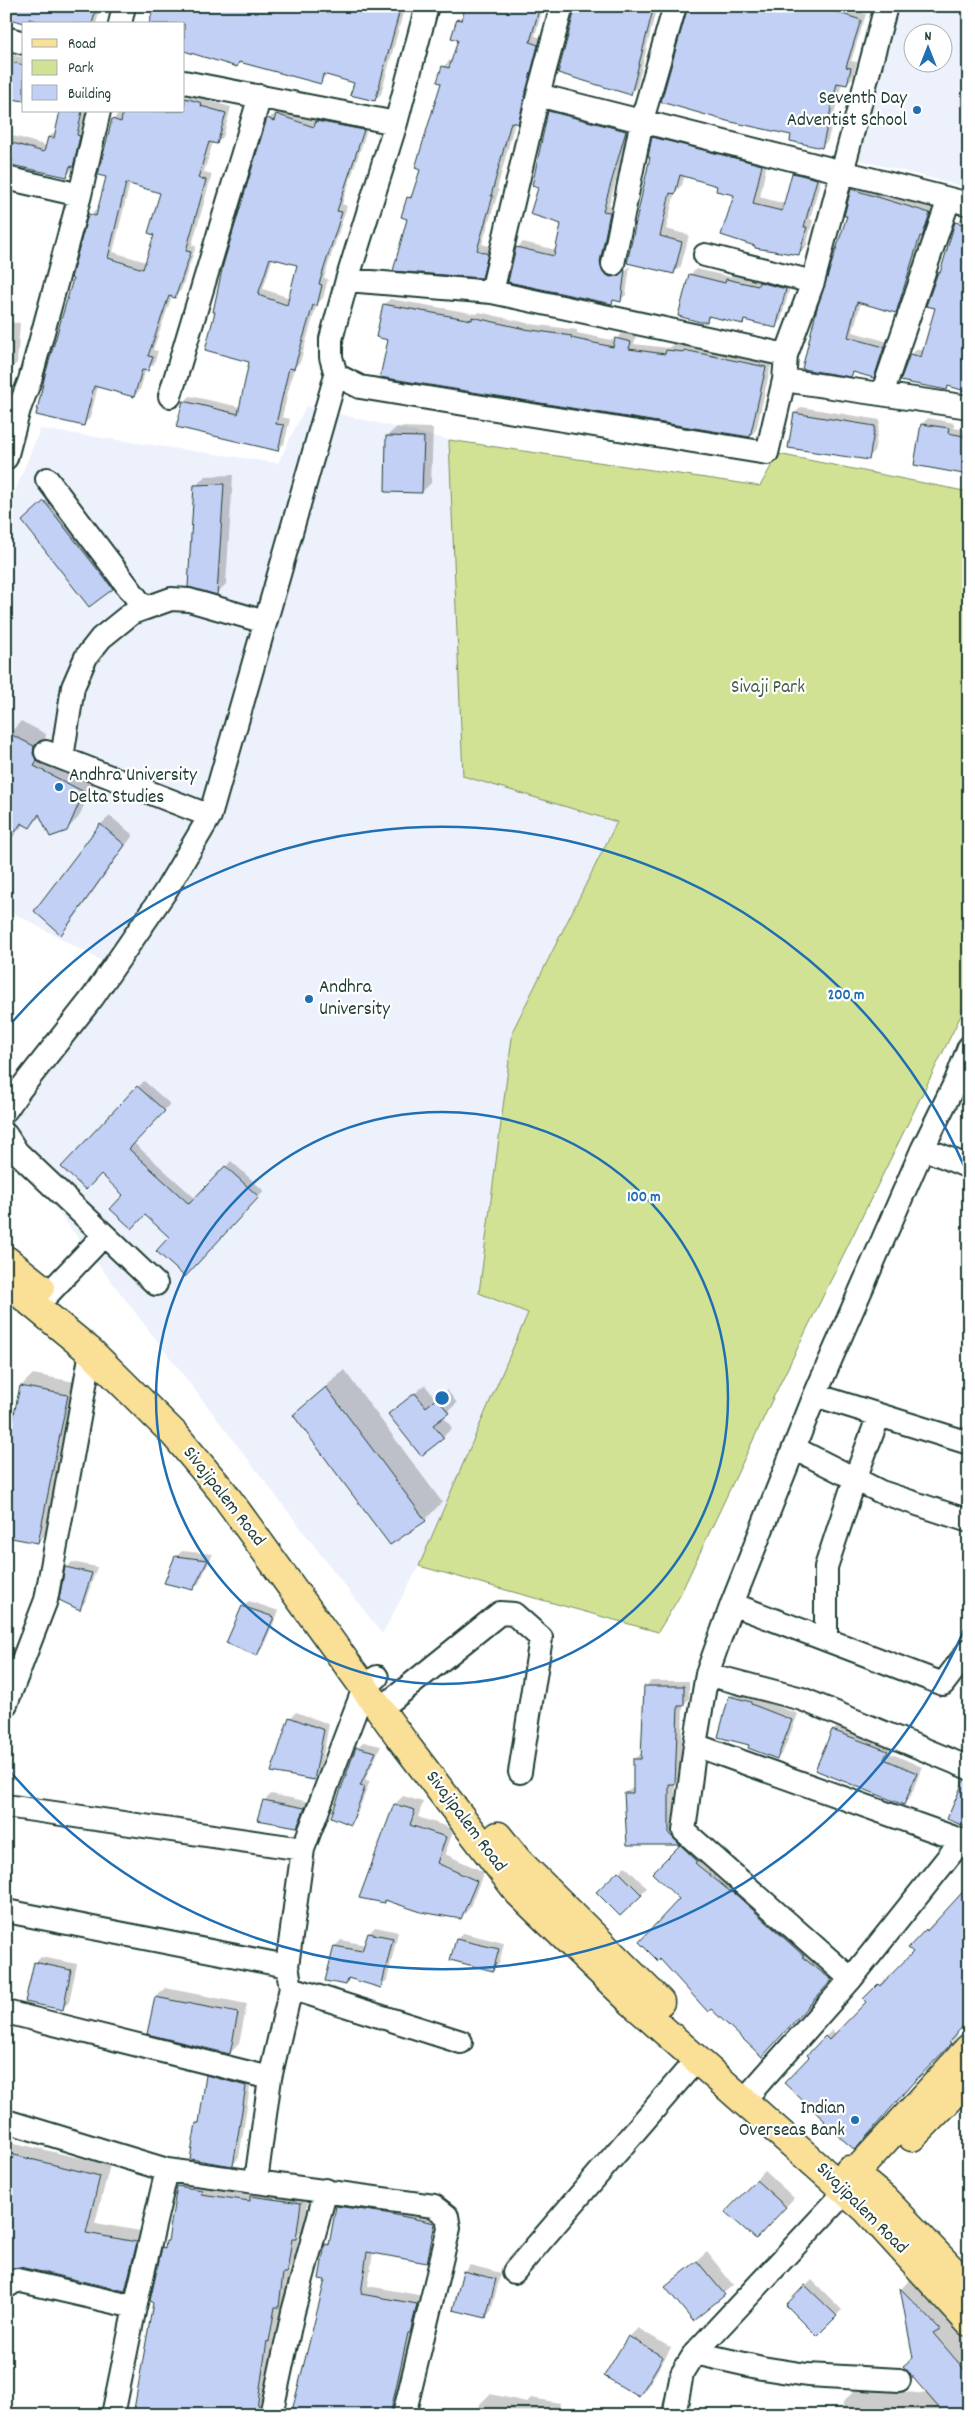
<svg xmlns="http://www.w3.org/2000/svg" width="975" height="2421" font-family="Dekko,sans-serif">
	<rect width="100%" height="100%" fill="#fff"/>
	<filter id="ink" filterUnits="userSpaceOnUse"><feTurbulence type="fractalNoise" baseFrequency=".02" numOctaves="2"/><feDisplacementMap in="SourceGraphic" scale="10" xChannelSelector="R" yChannelSelector="G"/><feConvolveMatrix kernelMatrix="1 2 1 2 8 2 1 2 1" color-interpolation-filters="sRGB"/></filter>
	<g filter="url(#ink)">
		<path fill="#edf1fc" fill-rule="evenodd" d="M892 6H969V188L852 158ZM912 32H942V62H912Z
			M306 406 449 440 463 776 617 822 513 1030 528 1313 419 1566 382 1634 6 1144V1100L115 968 6 909V514L40 429 278 463Z"/>
		<path fill="#d2e295" stroke="#789064" d="M449 440 760 486 778 454 969 492V999L773 1398 678 1599 658 1632 419 1566 528 1313 479 1293 513 1030 617 822 463 776Z"/>
		<path fill="#0003" fill-rule="evenodd" d="M6 6H101L96 24H50L31 18 27 22Z
			M156 6H405L381 94 375 100 355 82 327 74 320 82 242 61 237 66 184 50V24Z
			M467 6H549L542 11 535 36 544 38 524 116 515 122 497 189 499 190 482 244 493 247 488 270 481 277 409 218 408 198 415 191 442 82 439 81 444 66 450 60 453 61 459 39 458 20 465 13Z
			M576 6H657L637 87 630 93 559 72Z
			M690 6H843L866 14 851 61 857 62 853 77 847 83 842 82 828 140 822 147 792 134Z
			M6 53 24 58V100L14 98 8 119 12 120 7 134 47 146 49 137 56 131 62 111H86L82 129 85 130 79 159 67 176 6 162Z
			M192 93 208 97 207 100 231 107 223 137 216 143 213 142 204 172 212 174 192 245 196 246 181 290 175 297 172 296 153 350 158 351 154 364 146 369 140 390 134 396 98 386 90 418 84 424 75 278 90 215 96 209 99 210 107 176 113 120 119 113 184 111V96L188 97ZM130 183 161 193 155 234 146 262 113 252Z
			M555 106 632 125 609 205 615 207 616 271H625L630 266 626 295 620 300 615 299 612 303 517 248 523 242 556 250 563 223 540 187 549 112Z
			M283 108 319 120 324 115 369 124 342 204 347 206 324 278 328 279 323 298 317 304 300 362 294 368 282 417 290 419 284 444 277 450 184 402 190 396 240 407 251 362 268 119ZM273 257 299 265 290 298 263 289Z
			M660 131 768 158 760 197 785 204 793 173 801 166 823 172 810 219 813 220 806 247 799 254 757 245 735 194 718 185 685 175 682 185 675 192 666 229 689 235 681 266 674 273 628 262 651 157 653 138Z
			M858 184 935 207 927 230 924 233 901 306 896 311 861 302 853 332 889 342 879 371 873 377 855 371 851 375 804 368 848 216 846 215 852 189Z
			M962 217 969 219V391L950 385 946 389 902 380 911 355 917 349 924 351 936 307 939 273 943 269 956 223Z
			M696 269 730 277 733 274 762 281 791 283 781 320 775 326 746 319 743 323 711 316 706 321 690 275Z
			M390 299 477 314 479 312 531 324 577 330V333L616 341 622 333 636 336 634 344 669 348 673 344 690 347 691 345 772 361 756 430 750 436 389 339 384 305Z
			M6 322 20 323 17 363 7 373Z
			M801 407 880 420 874 452 868 458 795 413Z
			M928 418 954 423V428L969 430V474L915 464 922 424Z
			M397 427 433 428 431 483 422 492 387 436Z
			M233 475 226 584 217 593 196 486 205 476Z
			M54 493 121 579 112 588 33 512Z
			M21 721 46 734 45 742 95 779 79 817 66 830 41 815 30 827 24 824 6 844 9 734Z
			M110 816 133 835 70 924 61 933 100 825Z
			M144 1081 170 1104 134 1143 196 1199 231 1161 264 1191 191 1269 171 1237 101 1172 63 1167Z
			M344 1370 442 1502 425 1520 295 1415Z
			M33 1374 80 1383 50 1530 38 1542 21 1386Z
			M425 1385 436 1399 447 1390 457 1403 443 1416 452 1428 443 1437 390 1414Z
			M182 1551 213 1554 199 1583 193 1589 176 1557Z
			M72 1562 97 1567 85 1602 80 1608 67 1567Z
			M249 1601 279 1611 262 1649 256 1655 243 1607Z
			M6 1647 14 1649 6 1678Z
			M651 1681H689V1699L683 1705 681 1777 675 1783V1827L837 1974 768 2049 680 1898 654 1873 683 1844H628L625 1793 634 1787V1759L643 1753 645 1687Z
			M736 1691 798 1714 783 1752 777 1758 750 1744 730 1697Z
			M296 1712 329 1724 320 1772 314 1778 290 1718Z
			M839 1725 893 1745 890 1753 922 1767 910 1798 904 1803 833 1731Z
			M363 1742 381 1746 365 1780 370 1781 356 1817 350 1823 357 1748Z
			M271 1794 310 1802 303 1820 297 1826 259 1819 265 1800Z
			M403 1796 423 1802 418 1817 454 1829 445 1854 484 1872 469 1909 461 1917 386 1899 384 1901 395 1804Z
			M625 1866 647 1888 620 1914 598 1892Z
			M933 1923 957 2037 937 2056 862 2141 827 2121 811 2057 825 2037 832 2030 836 2034 868 2002 879 1985 885 1978 887 1980 914 1952 910 1948Z
			M375 1927 398 1932 387 1980 381 1986 351 1977 345 1984 335 1946 341 1940 366 1945 369 1933Z
			M463 1933 504 1943 499 1964 493 1970 457 1939Z
			M41 1957 77 1964 69 2002 63 2008 35 1963Z
			M165 1988 247 2004 239 2044 230 2053 149 2033 156 1997Z
			M213 2070 251 2080 239 2158 233 2164 197 2123 201 2120 207 2076Z
			M6 2141 110 2165 95 2223 146 2232 135 2279 125 2290 6 2265Z
			M765 2171 794 2198 765 2229 756 2180Z
			M186 2179 309 2196 303 2230 299 2234 295 2264 290 2268 286 2298 282 2303 277 2332 274 2336 262 2415H134L164 2248 170 2239 178 2187Z
			M345 2199 442 2215 435 2254 427 2262 373 2252 368 2286 424 2296 396 2415H293L326 2279V2245L331 2240 337 2207Z
			M707 2252 733 2285 693 2319 667 2287Z
			M470 2265 501 2273 491 2311 485 2317 464 2271Z
			M915 2274 953 2313 948 2319 969 2344V2415H842L843 2402 857 2388 929 2394 905 2366 914 2357 902 2288Z
			M812 2280 842 2310 817 2334 787 2305Z
			M638 2328 671 2348 648 2386 639 2395 629 2337Z
			M490 2394 527 2402 531 2398 560 2403 558 2415H478L480 2404Z
			M434 2410 455 2415H429Z
			M749 2411 782 2415H745Z"/>
		<path fill="#c3d0f6" stroke="#1f3d34" fill-rule="evenodd" d="M6 6H97L92 24H48L29 19 28 24 6 18Z
			M154 6H401L375 101 350 95 354 83 323 74 321 84 239 62 237 67 184 51V24H149Z
			M465 6H540L530 42 538 45 518 124 511 122 491 196H493L477 250 488 254 482 278 393 271 407 219 401 217 407 197 411 198 420 170 415 168 441 83 437 82 442 66 449 68 458 40 451 38 457 19 462 20Z
			M576 6H654L631 95 558 73Z
			M688 6H818L861 20 846 67 851 68 847 85 837 83 822 148 790 141 791 135 727 121 661 102Z
			M6 61 24 65V101L6 98Z
			M185 98 202 103 201 106 226 113 217 144 209 142 198 178 206 180 186 251 191 252 175 298 169 296 148 356 153 357 148 371 142 370 134 397 94 386 84 426 36 415 45 375 73 279 71 278 88 214 96 216 106 177 98 175 112 119 121 122 123 111H184ZM126 183 160 193 148 233 154 235 143 269 108 258Z
			M60 111H82L77 135 80 136 73 167 70 166 67 177 11 165 13 160 6 159 9 142 44 152 48 137 54 138Z
			M548 111 626 131 603 211 610 212 600 262 604 273 610 277 618 276 625 269 621 302 613 300 612 304 508 282 516 247 554 256 561 224 530 214 538 188 532 186Z
			M276 114 314 127 316 121 364 130 337 211 342 212 319 284 322 285 317 306 313 305 294 369 289 368 276 424 284 425 278 451 176 427 183 401 238 414 249 362 205 350 215 312H213L223 265 267 118 274 121ZM270 258 297 265 287 305 258 295Z
			M652 137 762 165 753 204 782 211 792 173 817 179 804 227H807L799 255 755 248V246L721 235 734 195 716 191 717 186 680 175 675 194 670 193 660 236 682 242 674 274 627 263 650 157H648Z
			M851 189 930 213 922 237 920 236 896 313 857 302 848 337 884 347 874 378 853 372 851 377 802 369 817 308 847 216H844Z
			M955 222 969 226V392L948 386 947 390 900 381 910 354 921 357 935 308 926 306 938 272 940 273Z
			M689 274 725 283 726 279 758 286 759 282 786 289 776 328 744 320 743 324 708 316 707 322H700L678 316Z
			M383 304 472 320V317L525 329 572 336 571 338 613 347 615 338 631 342 629 349 665 354 666 350 684 352V350L766 367 750 437 380 377 388 340 376 337Z
			M794 413 875 426 869 460 788 448Z
			M921 424 949 428 948 433 969 437V475L914 465Z
			M386 436 424 437 422 493 385 492Z
			M224 484 217 595 188 587 194 485Z
			M44 501 113 589 89 607 22 521Z
			M6 732 34 746 33 754 37 761 34 766 84 792 67 831 50 837 39 814 30 828 21 823 6 846Z
			M100 824 125 845 61 935 34 911Z
			M137 1086 165 1111 129 1149 189 1204 225 1166 259 1197 185 1277 156 1251 169 1237 145 1215 132 1229 110 1209 123 1195 101 1174 86 1190 61 1167Z
			M20 1386 68 1395 38 1543 6 1537V1452Z
			M326 1387 426 1521 390 1545 293 1415Z
			M415 1393 426 1407 437 1398 449 1413 433 1425 444 1438 421 1456 388 1414Z
			M175 1556 208 1560 193 1590 164 1583Z
			M65 1567 92 1573 80 1610 59 1600Z
			M242 1606 274 1617 257 1656 226 1643Z
			M644 1686H684V1706H678L675 1784H669V1834L697 1861 695 1863 732 1893 733 1892 804 1956 802 1957 832 1980 762 2057 711 2009 708 2012 660 1959 658 1961 639 1942 679 1899 652 1873 680 1845H627L624 1793H633V1759H641Z
			M729 1696 751 1702V1704L792 1720 777 1759 748 1748 749 1745 718 1737Z
			M289 1717 324 1730 314 1780 271 1772Z
			M832 1730 888 1751 884 1759 917 1773 904 1805 815 1770Z
			M356 1747 376 1752 360 1786 365 1787 351 1825 331 1817Z
			M964 1780 969 1781V1828L947 1819Z
			M263 1800 305 1808 297 1827 257 1820Z
			M394 1804 415 1810 410 1825 446 1837 437 1863 477 1881 461 1919 421 1912 385 1900V1903L359 1898Z
			M618 1871 642 1895 620 1916 596 1892Z
			M969 1885V2019L949 2042 951 2044 910 2086 855 2150 823 2123 825 2121 784 2083 809 2057 807 2055 825 2036 829 2040 866 2002 863 1999 878 1984 880 1986 913 1952 908 1948 926 1929 927 1931Z
			M368 1933 393 1938 381 1988 348 1978 346 1985 325 1981 334 1946 362 1951Z
			M456 1939 499 1949 493 1971 450 1960Z
			M34 1962 71 1970 63 2010 25 2002Z
			M155 1997 238 2013 230 2054 147 2034Z
			M206 2075 246 2086 233 2166 190 2159 196 2123H199Z
			M6 2153 100 2176 86 2233 137 2242 125 2291 20 2267 6 2269Z
			M756 2180 786 2207 756 2239 725 2212Z
			M177 2186 202 2190 201 2194 250 2201V2196L301 2203 296 2239H292L287 2273H283L279 2307H275L269 2342 267 2341 256 2415H133L153 2303 150 2301 162 2247 165 2248 166 2241H168Z
			M336 2206 386 2213 435 2223 427 2263 367 2252 361 2294 417 2304 410 2333H408L390 2415H291L325 2280 319 2279 325 2244 329 2245Z
			M697 2261 725 2295 693 2321 665 2287Z
			M463 2271 496 2279 486 2318 453 2310Z
			M805 2285 837 2316 817 2336 786 2305Z
			M900 2288 940 2329 933 2333 969 2375V2415H945L903 2366 913 2358Z
			M628 2336 663 2357 639 2397 604 2376Z"/>
		<g fill="none" stroke-linecap="round" stroke-linejoin="round">
			<g stroke="#1f3d34" stroke-width="26">
				<path id="minor" d="M562 6 538 95 969 204
					M120 24 124 6
					M6 38 24 43
					M184 82 396 123
					M6 178 80 195
					M705 255 813 282
					M613 264 642 120 675 6
					M347 280 492 292 786 355 784 380 969 407
					M492 292 538 95
					M786 355 813 282 886 6
					M336 375 360 387 767 453 784 380
					M882 394 949 199
					M170 396 260 96
					M6 458 19 409 30 380 80 195 99 111
					M47 479 144 608
					M46 752 210 816
					M62 758 73 687 86 657 101 638 132 613 171 599 189 600 265 622
					M956 1081 969 1047
					M6 1110 19 1091 93 997 165 892 210 816 336 375 331 357V339L347 280 396 123 427 6
					M6 1135 17 1152 156 1284
					M923 1148 969 1167
					M48 1294 104 1235
					M815 1395 969 1443
					M794 1448 881 1492 969 1521
					M732 1604 943 1684 969 1650
					M826 1639V1567L855 1479 879 1415
					M707 1674 802 1699 969 1768
					M6 1704 46 1600 91 1352
					M379 1708 393 1699 500 1613 514 1614 541 1638 520 1772
					M695 1745 969 1843
					M6 1806 303 1849 287 1966 291 1988 270 2078 256 2181
					M303 1849 364 1688 377 1677
					M6 1911 287 1966
					M851 1979 684 1831 695 1745 707 1674 732 1604 815 1395 923 1148 956 1081 969 1085
					M291 1988 461 2042
					M6 2012 270 2078
					M744 2100 851 1979 962 1840
					M6 2121 167 2170 434 2206 447 2216 449 2228 404 2415
					M514 2272 697 2059
					M6 2287 17 2280 135 2307
					M695 2353 762 2368 807 2375 899 2380
					M113 2415 135 2307 167 2170
					M271 2415 293 2312 326 2190
					M674 2415 682 2374 695 2353 846 2191"/>
			</g>
			<g stroke="#1f3d34" stroke-width="31">
				<path id="major" d="M6 1260 40 1287
					M6 1282 91 1352 174 1434 222 1491 405 1744 519 1893 633 2003 867 2210 969 2322
					M498 1836 518 1861 660 2002
					M912 2137 969 2079
					M849 2170 884 2199 969 2288
					M847 2190 854 2174 969 2048"/>
			</g>
			<use href="#minor" stroke="#fff" stroke-width="22"/>
			<use href="#major" stroke="#fadf96" stroke-width="28"/>
		</g>
	</g>
	<g fill="none" stroke="#1f6fb2" stroke-width="2.5">
		<circle cx="442" cy="1398" r="286"/>
		<path d="M968 1621A571 571 0 0 1 8 1769M8 1027A571 571 0 0 1 968 1175"/>
	</g>
	<g fill="#1f6fb2" stroke="#fff" stroke-width="2">
		<circle cx="917" cy="110" r="5"/>
		<circle cx="59" cy="787" r="5"/>
		<circle cx="309" cy="999" r="5"/>
		<circle cx="855" cy="2120" r="5"/>
	</g>
	<g text-anchor="middle" dominant-baseline="central" stroke-width="4.5" stroke-linejoin="round" paint-order="stroke">
		<g font-size="19" fill="#1f3d34" stroke="#fff" text-anchor="end">
			<text x="907" y="99">Seventh Day<tspan x="907" dy="22">Adventist School</tspan></text>
			<text x="69" y="776" text-anchor="start">Andhra University<tspan x="69" dy="22">Delta Studies</tspan></text>
			<text x="319" y="988" text-anchor="start">Andhra<tspan x="319" dy="22">University</tspan></text>
			<text x="845" y="2109">Indian<tspan x="845" dy="22">Overseas Bank</tspan></text>
		</g>
		<g font-size="19" fill="#435e47" stroke="#fff">
			<text x="768" y="688">Sivaji Park</text>
		</g>
		<g font-size="19" fill="#1f3d34" stroke="#fff">
			<text transform="translate(223 1497) rotate(52)">Sivajipalem Road</text>
			<text transform="translate(465 1822) rotate(53)">Sivajipalem Road</text>
			<text transform="translate(861 2209) rotate(45)">Sivajipalem Road</text>
		</g>
	</g>
	<circle cx="442" cy="1398" r="8" fill="#1f6fb2" stroke="#fff" stroke-width="2.5"/>
	<g font-size="15" text-anchor="middle" font-weight="bold" fill="#1f6fb2" stroke="#fff" stroke-width="4.5" stroke-linejoin="round" paint-order="stroke">
		<text x="846" y="999">200 m</text>
		<text x="644" y="1201">100 m</text>
	</g>
	<rect width="975" height="2421" fill="none" stroke="#fff" stroke-width="25"/>
	<rect x="12" y="12" width="950" height="2396" fill="none" stroke="#1f3d34" stroke-width="2" filter="url(#ink)"/>
	<rect x="22" y="22" width="162" height="90" fill="#ffffff" stroke="#a5b1ae"/>
	<rect x="32" y="39" width="25" height="8" fill="#fadf96" stroke="#a5b1ae"/>
	<text x="68" y="48" font-size="15" fill="#1f3d34">Road</text>
	<rect x="32" y="60" width="25" height="15" fill="#d2e295" stroke="#a5b1ae"/>
	<text x="68" y="72" font-size="15" fill="#1f3d34">Park</text>
	<rect x="32" y="85" width="25" height="15" fill="#c3d0f6" stroke="#a5b1ae"/>
	<text x="68" y="98" font-size="15" fill="#1f3d34">Building</text>
	<g transform="translate(928 48)"><circle r="24" fill="#ffffff" stroke="#a5b1ae"/>
	<path d="M0-4L9 19L0 12L-9 19Z" fill="#1f6fb2"/>
	<text y="-8" font-size="14" font-weight="bold" text-anchor="middle" fill="#1f3d34">N</text>
	</g>
</svg>
